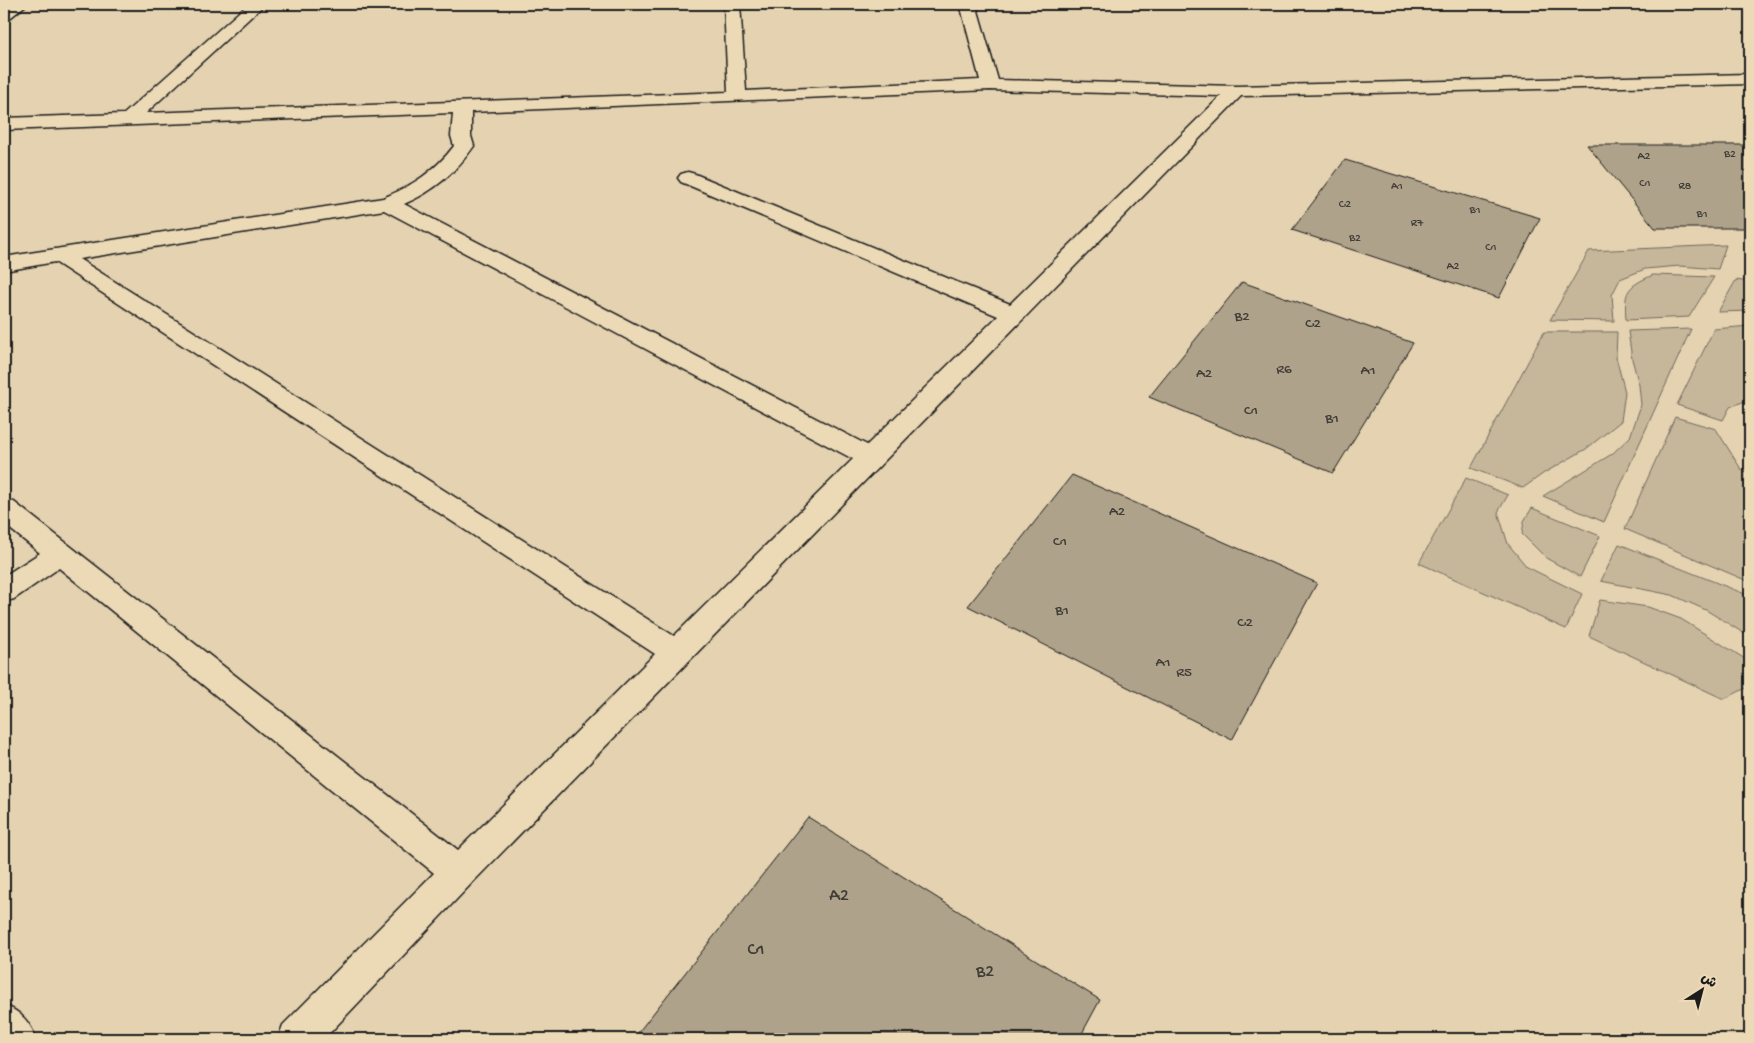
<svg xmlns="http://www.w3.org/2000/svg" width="1754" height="1043" font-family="'Gochi Hand','Playpen Sans Arabic',sans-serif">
	<rect width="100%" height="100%" fill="#e4d2b1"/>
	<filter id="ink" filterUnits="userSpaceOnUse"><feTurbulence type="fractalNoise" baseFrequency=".02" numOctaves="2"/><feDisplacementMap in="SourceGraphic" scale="10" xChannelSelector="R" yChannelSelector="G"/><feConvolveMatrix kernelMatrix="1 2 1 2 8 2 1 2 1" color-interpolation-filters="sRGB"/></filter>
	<g filter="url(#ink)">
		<path fill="#c6b79b" stroke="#716a5c" d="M1726 245 1718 269 1680 266 1645 269 1620 279 1612 295 1614 321 1550 320 1589 251Z
			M1653 275 1714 277 1689 317 1626 320C1624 291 1626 287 1653 275Z
			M1736 280 1750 282V311L1718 312Z
			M1750 326V399L1730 407 1723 420 1677 405 1714 329Z
			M1691 329 1604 522 1543 496 1612 454 1630 437 1641 405 1639 385 1632 359 1628 331Z
			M1544 332H1617L1616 357 1625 392 1621 421 1586 449 1544 473 1523 488 1471 468Z
			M1675 417 1716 429 1741 469 1750 473V582L1625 529Z
			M1466 478 1508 495 1498 512 1508 544 1527 567 1582 594 1566 629 1419 563Z
			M1532 508 1600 536 1580 577 1546 558 1522 534 1524 521Z
			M1619 544 1750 596V637L1706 610 1672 595 1601 581Z
			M1600 600 1648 607 1681 619 1750 662V686L1724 699 1589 636Z"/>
		<path fill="#afa28a" stroke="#1c1c1c" d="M1587 145H1750V228H1655Z
			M1345 160 1540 218 1499 298 1292 230Z
			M1242 282 1413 343 1333 473 1149 397Z
			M1072 475 1317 583 1232 740 968 606Z
			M808 817 1100 1000 1079 1039H633Z"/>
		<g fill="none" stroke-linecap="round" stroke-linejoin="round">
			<g stroke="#1c1c1c" stroke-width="3">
				<path id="street" d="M9 4H27L10 18 4 20V7Z
					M248 4H265L146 113 728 92 724 4H740L746 91 980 80 960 4H976L998 80 1236 86 1750 74V84L1241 96 471 884 324 1039H278L283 1025 434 873 59 568 14 599 4 602V576L40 553 4 524V499L14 502 458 850 655 654 55 262 4 271V257L383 198C412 186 435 171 454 146L451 136 453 113 4 130V118L124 114ZM990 90 1221 96 1010 304 695 174 688 172 681 174 678 178 681 182 998 316 867 445 404 204C434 191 455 173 474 146L471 136V112ZM384 210 853 459 674 636 79 259Z
					M4 1005C21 1012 30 1022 36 1039H4Z"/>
			</g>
			<use href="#street" fill="#ecdab7" fill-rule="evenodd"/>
		</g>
	</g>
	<g text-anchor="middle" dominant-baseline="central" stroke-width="5" stroke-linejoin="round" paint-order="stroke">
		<g font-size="12" fill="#413e38">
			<text x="1730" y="155">B2</text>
			<text x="1644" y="157">A2</text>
			<text x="1645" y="184">C1</text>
			<text x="1397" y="187">A1</text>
			<text x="1685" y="187">R8</text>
			<text x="1345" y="205">C2</text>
			<text x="1475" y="211">B1</text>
			<text x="1702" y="215">B1</text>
			<text x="1417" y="224">R7</text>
			<text x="1355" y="239">B2</text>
			<text x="1491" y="248">C1</text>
			<text x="1453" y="267">A2</text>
		</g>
		<g font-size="15" fill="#413e38">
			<text x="1242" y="317">B2</text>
			<text x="1313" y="324">C2</text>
			<text x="1284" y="370">R6</text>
			<text x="1368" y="371">A1</text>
			<text x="1204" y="374">A2</text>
			<text x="1251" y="411">C1</text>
			<text x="1332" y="419">B1</text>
			<text x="1117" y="512">A2</text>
			<text x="1060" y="542">C1</text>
			<text x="1062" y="611">B1</text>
			<text x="1245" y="623">C2</text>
			<text x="1163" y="663">A1</text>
			<text x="1184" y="673">R5</text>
		</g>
		<g font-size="18" fill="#413e38">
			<text x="839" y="896">A2</text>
			<text x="756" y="950">C1</text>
			<text x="985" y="972">B2</text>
		</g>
	</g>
	<rect width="1754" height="1043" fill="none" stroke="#ecdab7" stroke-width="20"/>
	<rect x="10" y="10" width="1734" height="1023" fill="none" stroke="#1c1c1c" stroke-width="2" filter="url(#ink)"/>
	<g transform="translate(1702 990) rotate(36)" stroke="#ecdab7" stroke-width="4" paint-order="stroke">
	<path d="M0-4L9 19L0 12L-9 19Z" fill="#1c1c1c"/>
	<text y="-8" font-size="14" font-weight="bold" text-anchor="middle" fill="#1c1c1c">ش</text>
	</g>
</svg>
